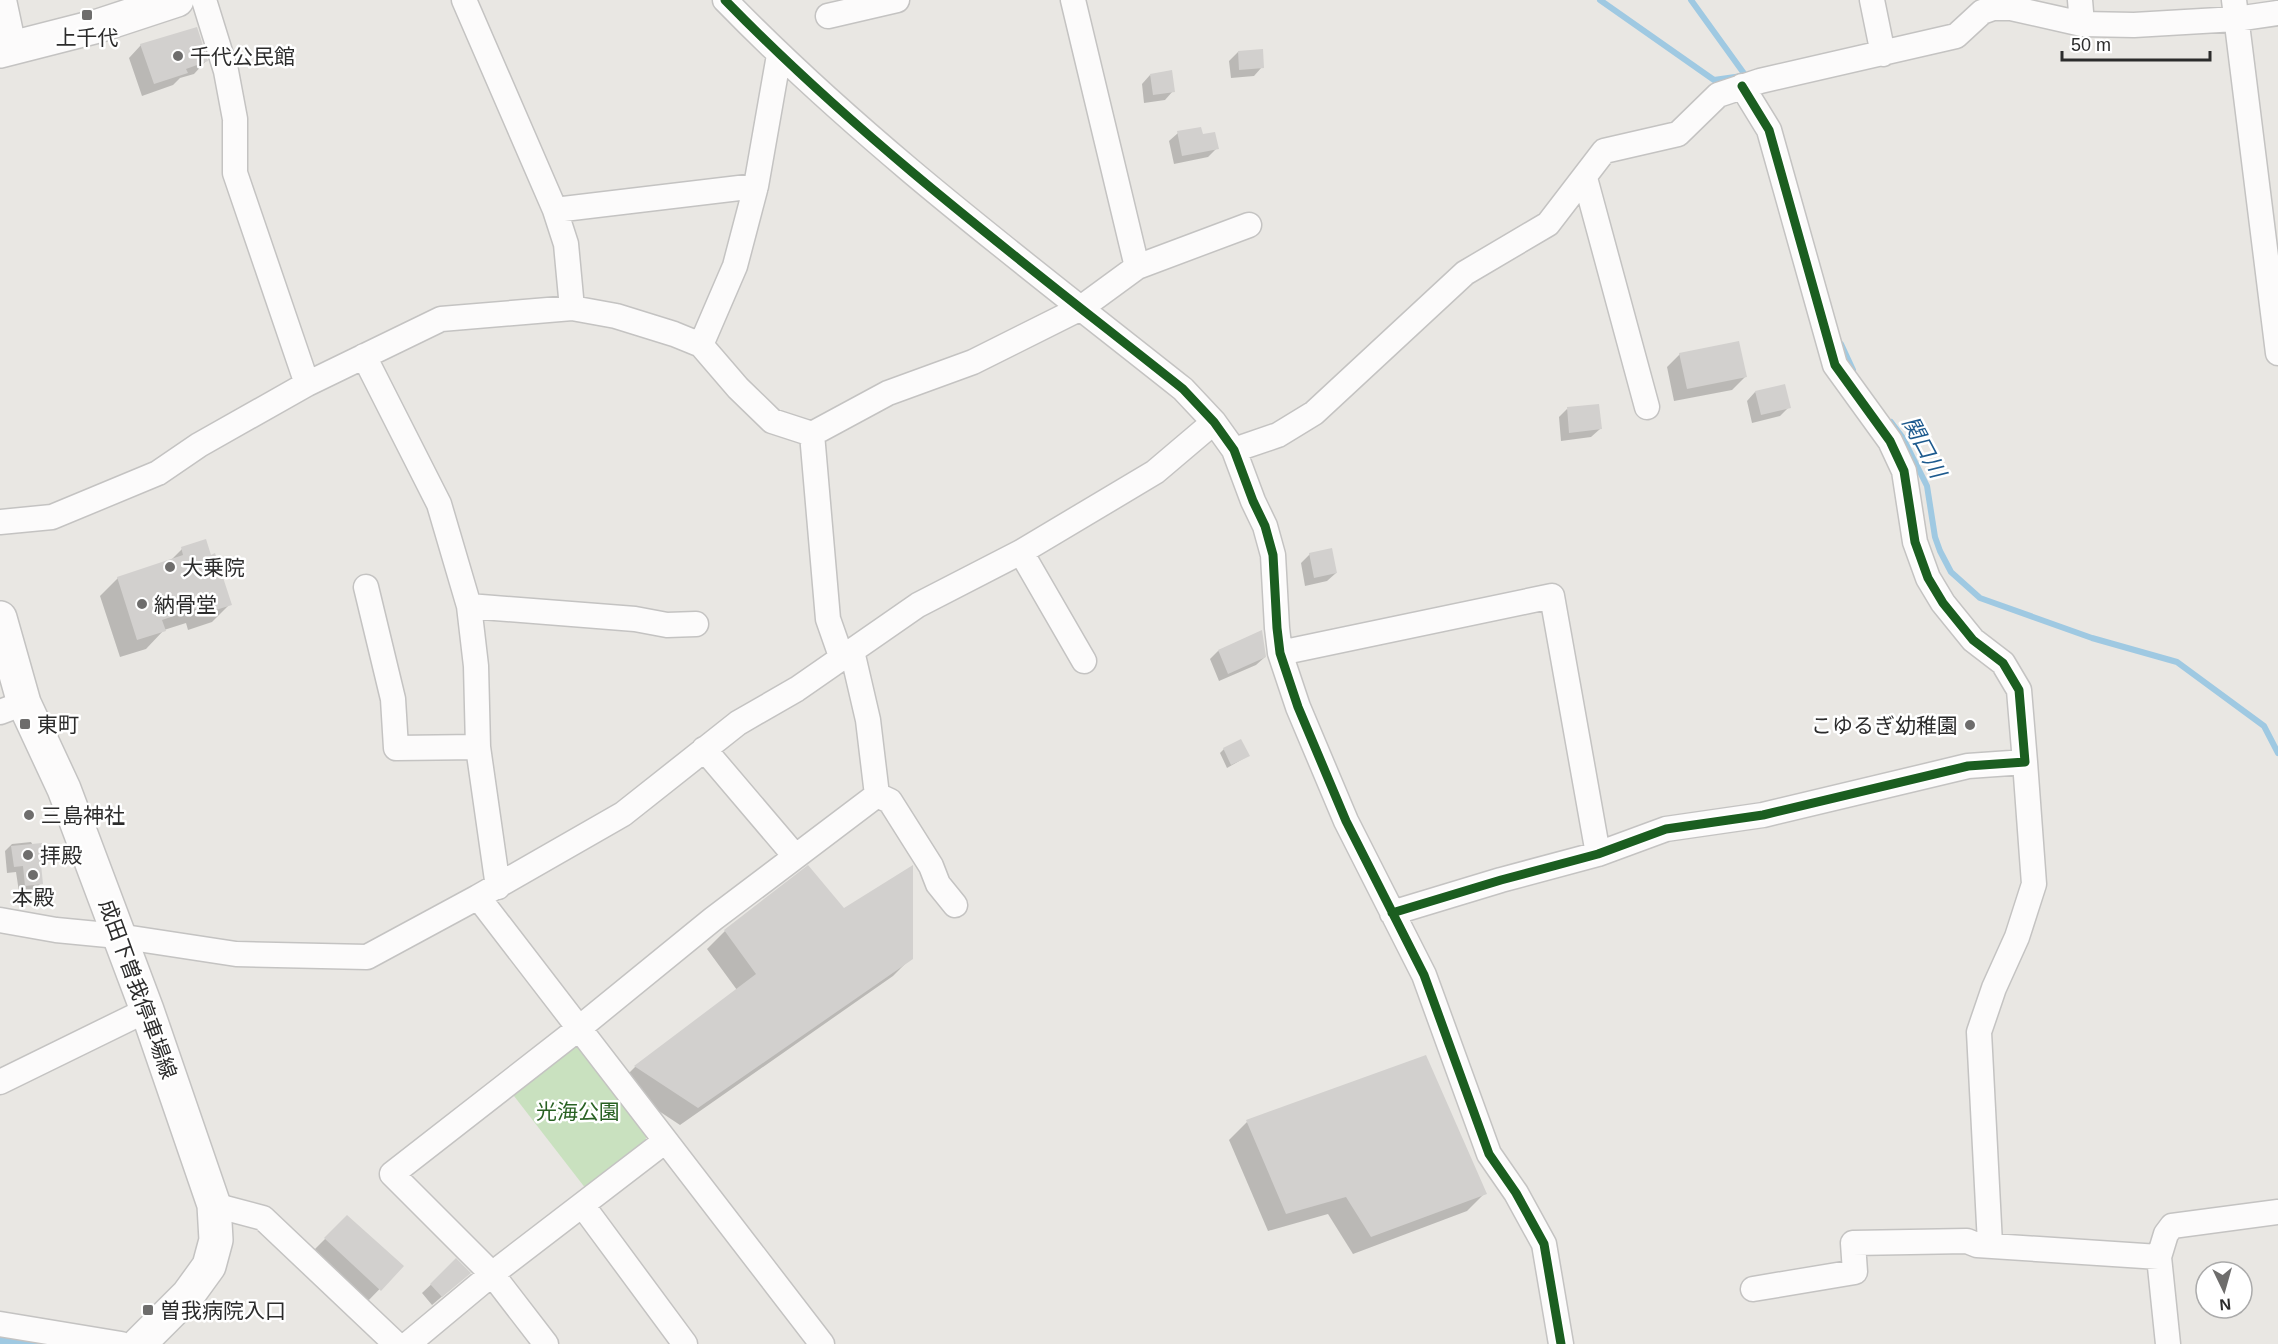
<svg xmlns="http://www.w3.org/2000/svg" width="2278" height="1344" font-family="Helvetica,'Noto Sans JP',sans-serif">
	<rect width="100%" height="100%" fill="#e9e7e3"/>
	<path fill="#c9e1bf" d="M576 1041 647 1133 645 1142 586 1189 507 1087Z"/>
	<path fill="#0003" d="M141 45 206 61 194 74 180 78 173 85 142 96 129 58Z
		M1238 52 1262 67 1254 76 1231 78 1229 61Z
		M1150 75 1173 91 1165 100 1144 103 1142 84Z
		M1178 133 1202 136 1217 148 1208 157 1174 164 1169 141Z
		M1680 354 1745 377 1732 390 1674 401 1667 367Z
		M1755 392 1789 407 1780 416 1752 423 1747 401Z
		M1567 409 1600 429 1591 437 1561 441 1559 417Z
		M182 549 230 604 212 622 188 630 186 623 164 630 146 649 120 657 100 596 118 578 170 561Z
		M1310 554 1336 573 1327 581 1305 586 1301 563Z
		M1218 651 1265 657 1256 665 1219 681 1210 659Z
		M1224 749 1248 756 1227 768 1220 753Z
		M31 842 43 863 40 866 41 883 34 890 19 892 16 872 7 873 5 851 12 844Z
		M808 867 844 910 911 958 893 976 680 1125 618 1084 635 1067 737 990 707 949 725 931Z
		M1247 1122 1485 1193 1467 1211 1353 1254 1328 1214 1268 1231 1229 1140Z
		M347 1217 402 1266 366 1303 312 1252Z
		M456 1261 460 1281 432 1305 422 1293Z"/>
	<g fill="none" stroke-linecap="round" stroke-linejoin="round">
		<path stroke="#9fc9e2" stroke-width="6" d="M1600 0 1714 80 1742 76
			M1691 0 1748 79
			M1841 344 1853 370
			M1891 422 1903 438 1927 486 1935 537 1940 551 1951 572 1980 598 2092 638 2177 662 2264 726 2278 753"/>
		<path stroke="#9fc9e2" stroke-width="36" d="M0 1340 20 1344"/>
	</g>
	<path fill="#d2d0ce" d="M197 27 208 61 186 69 188 73 154 84 140 44Z
		M1263 49 1264 68 1239 70 1238 51Z
		M1172 70 1175 92 1153 95 1150 74Z
		M1201 127 1203 134 1215 132 1219 149 1182 156 1177 131Z
		M1739 341 1747 377 1687 389 1679 353Z
		M1785 384 1791 408 1761 415 1755 391Z
		M1599 404 1602 429 1569 433 1567 407Z
		M206 539 211 555 215 553 232 605 206 613 204 606 162 620 166 631 137 640 117 577 183 555 181 547Z
		M1332 548 1337 573 1314 578 1309 553Z
		M1262 630 1266 657 1228 674 1218 650Z
		M1241 739 1250 756 1231 765 1223 748Z
		M42 843 44 864H41L43 884 25 886 23 866 14 867 11 846Z
		M808 865 844 908 913 865V959L698 1108 634 1066 756 974 724 930Z
		M1426 1055 1487 1194 1371 1237 1346 1197 1286 1214 1246 1120Z
		M347 1215 404 1266 381 1291 324 1238Z
		M456 1258 471 1273 442 1297 430 1284Z"/>
	<g fill="none" stroke-linecap="round" stroke-linejoin="round">
		<g stroke="#c4c3c2" stroke-width="27">
			<path id="street" d="M4 0 14 47
				M204 0 226 71 235 119V173L307 384
				M464 0 555 210 566 244 572 308
				M725 0C865 144 1027 265 1183 389L1214 422 1234 450 1253 501 1265 526 1273 555 1277 628 1280 653 1298 707 1346 821 1424 975 1489 1154 1516 1193 1544 1244 1561 1344
				M1073 0 1137 267
				M1872 0 1883 54
				M2080 0 2082 24
				M2234 0 2278 353
				M828 16 897 0
				M1585 178 1647 407
				M555 210 756 186
				M701 345 735 266 756 186 779 55
				M364 356 439 504 469 606 476 666 478 747 498 887
				M812 434 888 393 973 362 1081 308 1137 267 1249 225
				M1234 450 1278 435 1314 413 1465 273 1548 224 1604 151 1678 134 1718 95 1760 81 1956 36 1982 12 1993 8H2011L2082 24 2134 25 2236 19 2278 13
				M0 522 52 517 158 473 199 445 307 384 441 319 572 308 616 316 674 334 701 345 738 388 772 421 812 434 828 619 842 659
				M1021 552 1084 661
				M366 587 393 699 396 748 478 747
				M469 606 635 619 667 625 696 624
				M852 651 868 720 877 795
				M1280 653 1552 596 1598 854
				M0 712 24 703
				M704 749 795 856
				M478 897 623 814 738 723 797 689 918 605 1021 552 1155 472 1214 422
				M1392 913 1501 880 1598 854 1666 829 1763 815 1968 766 2025 762 2019 690 2003 663 1973 640 1943 603 1928 578 1915 542 1904 471 1890 441 1835 365 1769 130 1742 86
				M0 920 56 930 118 936 236 954 367 957 478 897 822 1344
				M0 1082 147 1010
				M214 1205 263 1218 396 1344
				M583 1206 685 1344
				M1990 1244 1979 1032 1994 988 2017 937 2034 884 2025 762
				M1753 1289 1855 1272 1853 1243 1967 1241 1977 1245 2159 1257
				M0 1324 121 1344
				M408 1344 492 1274 664 1142
				M546 1344 492 1274 392 1174 578 1029 713 919 877 795 890 801 931 866 938 884 955 905
				M2168 1344 2159 1257 2166 1234 2172 1226 2278 1212"/>
		</g>
		<g stroke="#c4c3c2" stroke-width="36">
			<path id="secondary" d="M0 51 98 26 177 0
				M0 618 24 703 64 789 147 1010 214 1205 216 1240 209 1266 188 1295 139 1344"/>
		</g>
		<use href="#street" stroke="#fcfbfb" stroke-width="24"/>
		<use href="#secondary" stroke="#fcfbfb" stroke-width="33"/>
		<g stroke="#fff" stroke-width="13">
			<path id="cycleway" d="M725 0C865 144 1027 265 1183 389L1214 422 1234 450 1253 501 1265 526 1273 555 1277 628 1280 653 1298 707 1346 821 1424 975 1489 1154 1516 1193 1544 1244 1561 1344
				M1392 913 1501 880 1598 854 1666 829 1763 815 1968 766 2025 762 2019 690 2003 663 1973 640 1943 603 1928 578 1915 542 1904 471 1890 441 1835 365 1769 130 1742 86"/>
		</g>
		<use href="#cycleway" stroke="#1b5e20" stroke-width="9"/>
	</g>
	<g fill="#6e6d6c" stroke="#fff" stroke-width="2">
		<rect x="81" y="9" width="12" height="12" rx="3"/>
		<circle cx="178" cy="56" r="6"/>
		<circle cx="170" cy="567" r="6"/>
		<circle cx="142" cy="604" r="6"/>
		<rect x="19" y="718" width="12" height="12" rx="3"/>
		<circle cx="1970" cy="725" r="6"/>
		<circle cx="29" cy="815" r="6"/>
		<circle cx="28" cy="855" r="6"/>
		<circle cx="33" cy="875" r="6"/>
		<rect x="142" y="1304" width="12" height="12" rx="3"/>
	</g>
	<g text-anchor="middle" dominant-baseline="central" stroke-width="5" stroke-linejoin="round" paint-order="stroke">
		<g font-size="21" fill="#2c2c2c" stroke="#fff" text-anchor="start">
			<text x="87" y="37" text-anchor="middle">上千代</text>
			<text x="190" y="56">千代公民館</text>
			<text x="182" y="567">大乗院</text>
			<text x="154" y="604">納骨堂</text>
			<text x="37" y="724">東町</text>
			<text x="1958" y="725" text-anchor="end">こゆるぎ幼稚園</text>
			<text x="41" y="815">三島神社</text>
			<text x="40" y="855">拝殿</text>
			<text x="33" y="897" text-anchor="middle">本殿</text>
			<text x="160" y="1310">曽我病院入口</text>
		</g>
		<g font-size="21" fill="#2c2c2c" stroke="#fff">
			<text transform="translate(138 989) rotate(70)">成田下曽我停車場線</text>
		</g>
		<g font-size="21" fill="#296123" stroke="#fff">
			<text x="578" y="1111">光海公園</text>
		</g>
		<g font-size="22" font-style="italic" fill="#1d5a8e" stroke="#fff">
			<text transform="translate(1924 447) rotate(62)">関口川</text>
		</g>
	</g>
	<g transform="translate(2224 1290) rotate(175)"><circle r="28" fill="#ffffff" stroke="#ababab" stroke-width="1.5"/>
	<path d="M0-4.5L10 22L0 15L-10 22Z" fill="#6e6d6c"/>
	<text y="-9" font-size="16" font-weight="bold" text-anchor="middle" fill="#2c2c2c">N</text>
	</g>
	<path d="M2062 51v9h148v-9" fill="none" stroke="#2c2c2c" stroke-width="3"/>
	<text x="2071" y="51" font-size="18" fill="#2c2c2c" stroke="#ffffff" stroke-width="4.5" paint-order="stroke">50 m</text>
</svg>
